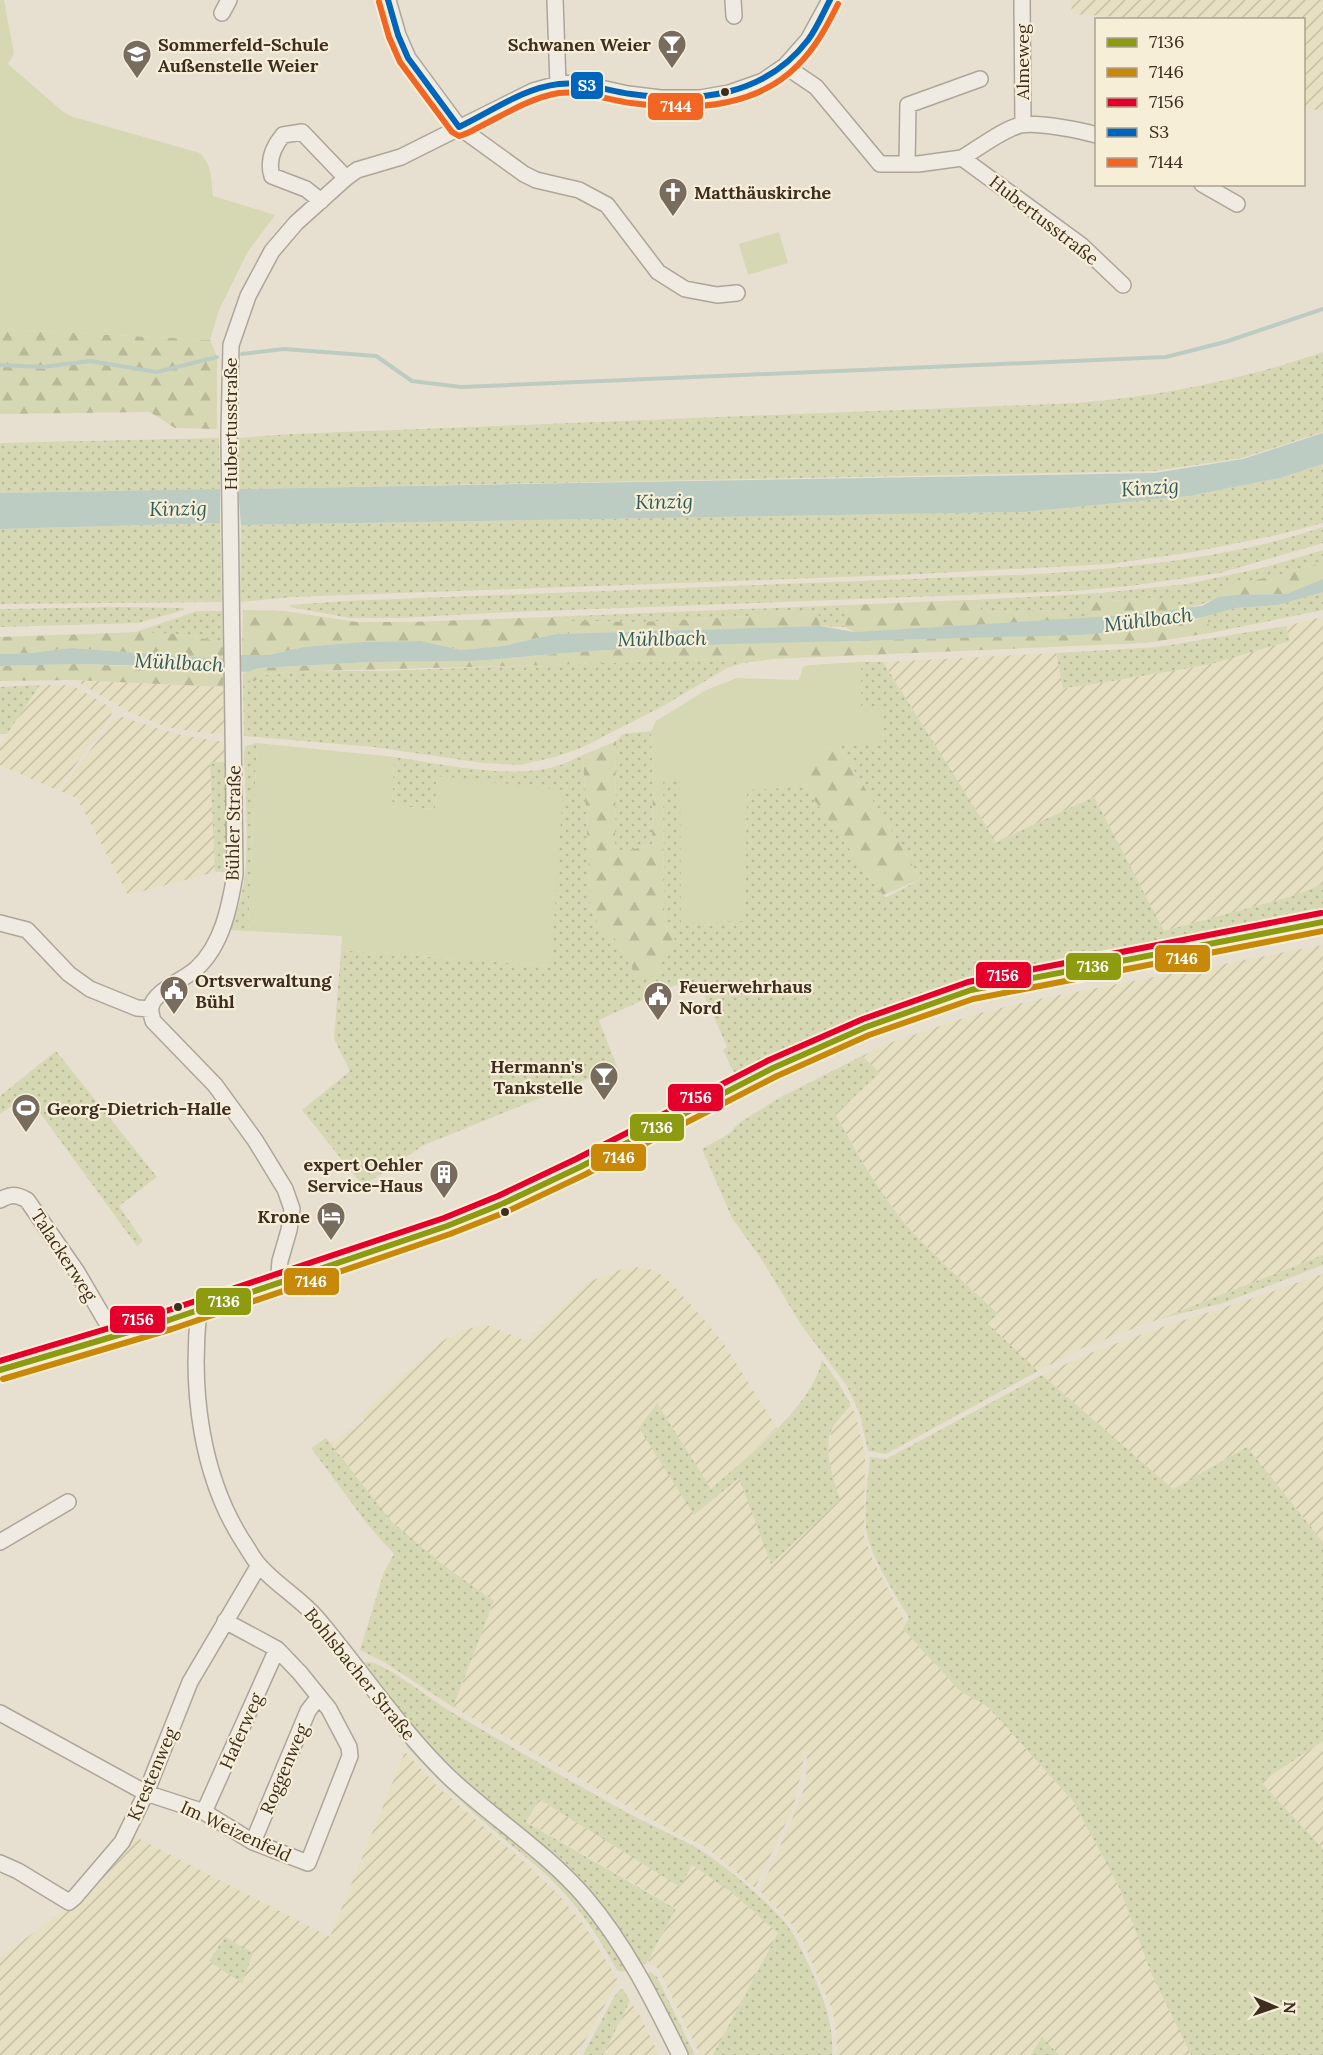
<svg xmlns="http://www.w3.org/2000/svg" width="1323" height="2055" font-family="Lora,serif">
	<defs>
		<pattern id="farmland-furrows" width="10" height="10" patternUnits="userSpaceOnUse" patternTransform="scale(1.5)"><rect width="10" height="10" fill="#e6dfc2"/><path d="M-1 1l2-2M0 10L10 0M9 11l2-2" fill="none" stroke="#c6c0a6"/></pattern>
		<pattern id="grass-dots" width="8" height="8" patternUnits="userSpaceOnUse" patternTransform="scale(1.5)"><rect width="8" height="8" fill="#d6d7b3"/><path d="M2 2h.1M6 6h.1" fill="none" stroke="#b9b99a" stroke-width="1.8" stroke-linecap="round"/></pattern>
		<pattern id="forest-firs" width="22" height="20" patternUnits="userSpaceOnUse" patternTransform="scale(1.5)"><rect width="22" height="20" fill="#d6d7b3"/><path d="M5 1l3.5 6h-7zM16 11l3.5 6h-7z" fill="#b9b99a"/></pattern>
	</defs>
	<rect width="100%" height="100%" fill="#e7e0d1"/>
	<path fill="url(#farmland-furrows)" d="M1071 0H1323V111L1304 108V20H1167L1072 14Z
		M1323 617V884L1293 896 1164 931 1094 797 996 842 883 662 1056 653 1063 688 1088 685 1207 665 1290 640 1286 626Z
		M75 680 223 687 224 733 219 734 202 733 166 727 127 711Z
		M40 685H65L75 687 112 708 111 717 57 790 0 765V745Z
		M122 717 176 734 224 742 225 762 210 763 215 872 128 895 77 798 60 791 112 721Z
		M1323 945V1255L1159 1319 1082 1348 1038 1371 986 1323 998 1314 926 1246 900 1217 878 1187 835 1114 880 1073 862 1056 886 1044 976 1014 1044 998Z
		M628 1267 647 1268 664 1276 692 1306 722 1341 777 1428 711 1490 657 1403 694 1515 739 1477 831 1469 828 1448 832 1429 851 1405 856 1416 865 1455 864 1536 872 1558 906 1624 903 1629 961 1692 987 1706 1073 1801 1120 1889 1152 1975 1191 2055H1059L1042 2037 1031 2055H837L836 2032 833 2012 803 1941 791 1923 760 1891 797 1808 806 1783 807 1755 804 1754 802 1770 793 1808 755 1888 706 1847 674 1832 453 1707 494 1601 447 1568 392 1522 330 1443 364 1421 360 1415 441 1342 462 1330 487 1325 526 1341 588 1282Z
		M1323 1274V1542L1247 1447 1173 1489 1042 1375 1088 1354 1153 1330 1247 1300Z
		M1323 1741V1849L1261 1782Z
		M405 1752 438 1787 522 1860 558 1894 585 1926 617 1979 616 1985 577 2055H0V1957L65 1910 103 1872 132 1835 330 1937Z
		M539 1799 679 1886 691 1865 731 1892 778 1933 713 2055H700L659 1970 653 1963 648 1961 676 1908 526 1821Z
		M630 2001 639 2014 659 2055H603Z"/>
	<path fill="url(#grass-dots)" d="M1323 352V432L1242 458 1154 471 238 489V438L292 434 1077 403C1163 396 1242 380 1323 352Z
		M219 438 220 489 0 493V443Z
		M1323 464V523L1277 535 1193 552 1110 564 899 575 292 597 240 602 241 525 1024 512 1189 496 1280 478Z
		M220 523 222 602 0 604V529Z
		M1323 527V543L1220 573 1130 586 1073 591 490 613 400 618H350L290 607V605L345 601 1039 574C1134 567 1232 558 1323 527Z
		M1323 550V562L1276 576 1219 587 1218 597C1204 604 1193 608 1176 609L1173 604 1160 598 1088 602 1085 619 1068 620 1055 610 983 612 974 600 1100 593 1187 584 1266 567Z
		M1323 592V610L1210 633 1207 615 1236 608 1278 605Z
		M847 605 845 627 820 626 818 613 789 610 749 616 642 622 571 621 548 617Z
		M122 607 184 608V610L138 623 0 627V609Z
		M197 611H222L223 642 176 634 133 633Z
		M1286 626 1290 641 1207 665 1088 685 1063 688 1056 653 1158 647Z
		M739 658 774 659 743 663 727 668 663 706 581 748 555 757 520 765 483 763 374 747 244 736 243 681H255L262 675 312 671H381Z
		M861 662H883L996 842 1094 797 1164 931 1293 896 1323 884V917L1055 966 738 1081 723 1050 727 1047 700 985 692 989 687 980 599 1020 617 1067 424 1145 363 1186 302 1110 350 1071 334 1039 341 950 551 966 437 777 435 809 392 806 394 757C443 764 510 780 557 766 566 764 575 758 583 755L591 910 601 929 614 937 638 977 662 958 675 933 667 924 664 911 663 779 680 781 745 921 746 789H773L802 783 885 898 921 879 839 746 885 745 861 709Z
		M40 685 7 734H0V687Z
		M651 731 653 777 652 844 624 852 615 847 616 741 623 734Z
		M257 743 248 931 230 930C255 877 245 810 244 753L246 746Z
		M210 762H225L227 872H215Z
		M56 1051 157 1177 119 1206 143 1241 137 1246 27 1095 0 1114V1096Z
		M862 1056 880 1073 835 1114C855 1149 874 1184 899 1216 928 1252 965 1282 998 1314L987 1323 1038 1371 886 1454 868 1451 860 1415 847 1386 802 1326 760 1257 732 1218 702 1149 729 1134 739 1123 779 1098Z
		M1323 1255V1265L1223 1303 1159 1319Z
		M822 1360 838 1382 851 1405C845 1412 838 1419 833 1427 821 1448 834 1479 840 1500L771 1564 739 1478 694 1515 639 1428 657 1403 711 1489C746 1457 812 1407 822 1360Z
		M1042 1375 1173 1489 1247 1447 1323 1542V1741L1261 1782 1323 1849V2055H1191L1152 1975 1120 1889 1073 1801 987 1706 961 1692 903 1629 909 1618C895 1594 868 1553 866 1527 864 1504 868 1480 870 1457L886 1459Z
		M326 1438 392 1522 447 1568 494 1601 453 1707 384 1662 360 1650 384 1572 394 1554 368 1525 311 1448Z
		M366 1662C383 1660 436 1704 455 1714 511 1747 567 1779 624 1811 648 1824 673 1835 697 1848 721 1862 769 1902 786 1924 798 1939 804 1956 812 1972 824 1999 834 2025 832 2055H713L778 1933 731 1892 692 1865 680 1887 539 1799 526 1822 676 1909 646 1964 637 1965 621 1938 451 1771 413 1730 363 1665Z
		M409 1741 542 1862 589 1912 625 1965V1971L622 1972 617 1970C602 1943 586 1917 565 1894 543 1869 515 1849 490 1827 460 1802 433 1775 407 1747Z
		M225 1937 253 1953 242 1983 209 1961Z
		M650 1972 657 1977 695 2055H686L645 1979 647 1974Z
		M623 1989 630 2001 603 2055H583L614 1997 619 1990Z
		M1042 2037 1059 2055H1031Z"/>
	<path fill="url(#forest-firs)" d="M0 329 210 340 217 357V429L175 428 150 412 0 414Z
		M1323 562V579L1286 594 1235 595 1218 597V587L1276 576Z
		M1160 598 1173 604 1176 609 1164 613 1085 619 1087 602Z
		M964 600H974L983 612 1055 610 1068 620 854 632 845 627 847 605Z
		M243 610 284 611 357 622H412L548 617 571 621 642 622 749 616 789 610 818 613 820 626 556 634 503 646 461 650 421 641 363 642 303 647 269 655H242Z
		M1207 615 1210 633 1146 643 774 659 739 658 552 665 312 671 262 675 255 681H243V673L260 668 371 662 474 661 590 651 730 644 960 637 1196 620Z
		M143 632 176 634 223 642V659L70 648 31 653 0 654V637Z
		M76 664 224 670 223 687 75 680 0 681V666Z
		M616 741 615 847 624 852 652 844 653 777 663 779 664 911 667 924 675 933 674 948 662 958 660 977H638L614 937 601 929 591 910 583 755Z
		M839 746 921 879 883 895 802 783 806 769 805 752Z"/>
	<path fill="#d6d7b3" d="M0 0H4L14 54 8 64 61 110 70 116 200 153C213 168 211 177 213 196L275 215 247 253 219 310 210 340 0 329Z
		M779 232 788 263 748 275 739 244Z
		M861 662V709L883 710 885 746H839L805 752 806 769 802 783 773 789 747 790 745 921 681 923 680 782 653 777 651 731 656 721 706 690 737 678 799 680 803 667 809 665Z
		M257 743 394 757 392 806 435 809 437 776 563 790 551 966 341 950 342 936 248 931Z"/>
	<path fill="#bcccc2" d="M1323 433V464L1280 478 1189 496 1024 512 241 525 238 489 1155 473 1243 459Z
		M220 489V523L0 529V493Z
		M1323 579V592L1278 605 1236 608 1169 626 1080 635 730 644 590 651 474 661 371 662 260 668 247 672 148 666 76 664 0 666V654L31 653 70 648 223 659 242 655H269L303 647 363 642 421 641 461 650 503 646 556 634 820 626 854 632 1163 613 1176 609 1202 606 1218 597 1235 595 1286 594Z"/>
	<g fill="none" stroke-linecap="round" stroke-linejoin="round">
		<path stroke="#bcccc2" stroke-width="4" d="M242 354 284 349 376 356 412 381 461 387 1166 357 1225 342 1323 309
			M0 365 43 367 90 361 157 372 217 357"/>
		<g stroke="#ada599" stroke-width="18">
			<path id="minor" d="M388 0 398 35 408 58 459 127 524 174 536 180 579 190 607 205 658 272 685 289 717 295 737 293
				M555 0 558 84
				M733 0 734 16
				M1022 0 1023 124
				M222 13 229 0
				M785 66 816 87 880 164H918L962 158 1081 245 1123 285
				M962 158C979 148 1003 129 1021 125 1036 122 1081 130 1096 135
				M907 164 908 105 980 79
				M1202 184 1237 204
				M321 201 306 189 272 176C267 160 273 147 283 135L302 132 346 178
				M0 923 27 930 69 974 90 989 137 1008 150 1009
				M0 1200C11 1194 16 1194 27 1200L77 1272 115 1337
				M278 1285 280 1261 289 1230 292 1209 285 1189 255 1140 215 1085 153 1021C152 1017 150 1011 151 1007 154 991 186 979 197 968 222 945 230 906 235 874L229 434 231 345 248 296 272 251 296 223 346 178 357 170 401 157 533 91 558 84 578 83 628 94 661 98H700L729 93 763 81 785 66 808 40 830 0
				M199 1310C190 1390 201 1479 246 1546 250 1552 254 1560 259 1565 276 1585 300 1598 317 1618 362 1671 400 1730 450 1778 494 1819 545 1851 585 1897 625 1944 653 2000 680 2055
				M0 1542 68 1502
				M0 1713 146 1793 204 1812 253 1842 308 1863 350 1756 349 1747 329 1709 300 1673 277 1649 225 1621
				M204 1812 277 1649
				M253 1842 308 1711 318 1698
				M0 1863 18 1871 69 1902 75 1897 122 1842 146 1793 190 1682 259 1565"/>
		</g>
		<g stroke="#928b80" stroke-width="22">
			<path id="major" d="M0 1370 169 1320 447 1226 502 1204 580 1167 773 1068 866 1027 971 990 1323 922"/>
		</g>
		<use href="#minor" stroke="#efebe3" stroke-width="15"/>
		<use href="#major" stroke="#e6e1d4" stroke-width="20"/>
		<g stroke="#f7eed8" stroke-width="10">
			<path id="bus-1" d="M0 1370 169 1320 447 1226 502 1204 580 1167 773 1068 866 1027 971 990 1323 922"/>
		</g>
		<g stroke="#f7eed8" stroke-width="10">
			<path id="bus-2" d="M3 1379 172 1329 450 1234 506 1212 584 1175 777 1076 869 1035 973 999 1323 931"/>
		</g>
		<g stroke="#f7eed8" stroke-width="10">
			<path id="bus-3" d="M0 1361 166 1311 444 1218 498 1196 576 1159 769 1060 863 1019 968 982 1321 913"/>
		</g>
		<g stroke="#f7eed8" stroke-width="10">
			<path id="bus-4" d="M388 0 398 35 408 58 459 127C491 112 523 88 559 84 583 81 607 91 631 94 698 103 764 97 808 40 817 28 823 13 830 0"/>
		</g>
		<g stroke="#f7eed8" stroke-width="10">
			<path id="bus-5" d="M379 2 389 37 400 62 452 132 459 136C469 134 478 127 487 123 510 111 534 97 559 93 583 90 607 100 631 103 688 111 755 109 798 65 816 47 827 26 838 4"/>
		</g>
		<use href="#bus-1" stroke="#8d9b11" stroke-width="6"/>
		<use href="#bus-2" stroke="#c88808" stroke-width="6"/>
		<use href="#bus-3" stroke="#e4002b" stroke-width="6"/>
		<use href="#bus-4" stroke="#0065bd" stroke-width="6"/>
		<use href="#bus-5" stroke="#f26522" stroke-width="6"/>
	</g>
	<defs>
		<g id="bar-pin" transform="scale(1.5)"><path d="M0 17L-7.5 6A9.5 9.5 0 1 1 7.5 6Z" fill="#786c5e" stroke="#f7eed8"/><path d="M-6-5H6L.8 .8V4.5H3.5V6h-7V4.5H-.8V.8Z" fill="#fff"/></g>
		<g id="school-pin" transform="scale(1.5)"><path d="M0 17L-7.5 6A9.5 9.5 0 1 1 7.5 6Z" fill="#786c5e" stroke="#f7eed8"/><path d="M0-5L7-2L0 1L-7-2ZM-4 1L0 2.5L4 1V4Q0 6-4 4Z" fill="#fff"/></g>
		<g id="church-pin" transform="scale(1.5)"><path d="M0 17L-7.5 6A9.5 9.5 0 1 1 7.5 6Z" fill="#786c5e" stroke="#f7eed8"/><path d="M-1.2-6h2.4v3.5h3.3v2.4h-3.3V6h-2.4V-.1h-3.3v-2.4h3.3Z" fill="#fff"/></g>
		<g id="civic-pin" transform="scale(1.5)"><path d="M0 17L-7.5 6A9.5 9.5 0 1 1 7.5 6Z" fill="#786c5e" stroke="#f7eed8"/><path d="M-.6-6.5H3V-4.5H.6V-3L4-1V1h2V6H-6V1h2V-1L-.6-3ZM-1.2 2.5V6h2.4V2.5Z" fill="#fff"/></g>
		<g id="stadium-pin" transform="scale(1.5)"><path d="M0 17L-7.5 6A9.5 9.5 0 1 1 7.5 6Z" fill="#786c5e" stroke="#f7eed8"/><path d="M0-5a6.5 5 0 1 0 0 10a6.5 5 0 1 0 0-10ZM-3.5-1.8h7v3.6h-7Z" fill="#fff"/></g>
		<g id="building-pin" transform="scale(1.5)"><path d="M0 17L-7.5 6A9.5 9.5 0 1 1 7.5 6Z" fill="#786c5e" stroke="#f7eed8"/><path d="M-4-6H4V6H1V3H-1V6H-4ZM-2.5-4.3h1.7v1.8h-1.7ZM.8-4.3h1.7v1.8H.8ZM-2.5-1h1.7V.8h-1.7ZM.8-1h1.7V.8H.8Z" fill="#fff"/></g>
		<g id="hotel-pin" transform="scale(1.5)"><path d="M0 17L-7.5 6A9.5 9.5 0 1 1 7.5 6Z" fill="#786c5e" stroke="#f7eed8"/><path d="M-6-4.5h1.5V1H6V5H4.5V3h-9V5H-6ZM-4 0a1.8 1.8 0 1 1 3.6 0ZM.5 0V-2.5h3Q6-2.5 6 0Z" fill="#fff"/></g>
	</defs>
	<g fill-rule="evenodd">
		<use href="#bar-pin" x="672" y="44"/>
		<use href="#school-pin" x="137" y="54"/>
		<use href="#church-pin" x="673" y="192"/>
		<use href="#civic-pin" x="174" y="990"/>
		<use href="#civic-pin" x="658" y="996"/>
		<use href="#bar-pin" x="604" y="1076"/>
		<use href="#stadium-pin" x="26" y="1108"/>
		<use href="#building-pin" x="444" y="1174"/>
		<use href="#hotel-pin" x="331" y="1216"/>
	</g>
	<g fill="#3d2e20" stroke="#f7eed8" stroke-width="2">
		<circle cx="725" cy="92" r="5"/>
		<circle cx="505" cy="1212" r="5"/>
		<circle cx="178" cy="1307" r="5"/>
	</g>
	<g text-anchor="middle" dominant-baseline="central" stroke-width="4.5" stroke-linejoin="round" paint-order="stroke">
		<g font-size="18" font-weight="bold" fill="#3d2e20" stroke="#f7eed8" text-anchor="start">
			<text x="158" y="44">Sommerfeld-Schule<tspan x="158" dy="21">Außenstelle Weier</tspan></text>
			<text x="651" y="44" text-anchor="end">Schwanen Weier</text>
			<text x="694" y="192">Matthäuskirche</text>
			<text x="195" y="980">Ortsverwaltung<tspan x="195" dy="21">Bühl</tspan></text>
			<text x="679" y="986">Feuerwehrhaus<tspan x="679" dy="21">Nord</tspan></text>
			<text x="583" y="1066" text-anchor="end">Hermann's<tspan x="583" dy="21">Tankstelle</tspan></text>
			<text x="47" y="1108">Georg-Dietrich-Halle</text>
			<text x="423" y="1164" text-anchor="end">expert Oehler<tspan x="423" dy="21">Service-Haus</tspan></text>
			<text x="310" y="1216" text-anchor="end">Krone</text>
		</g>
		<g font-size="18" fill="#3d2e20" stroke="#f7eed8">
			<text transform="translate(1022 62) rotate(-90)">Almeweg</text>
			<text transform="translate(1044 220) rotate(38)">Hubertusstraße</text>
			<text transform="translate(230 424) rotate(-90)">Hubertusstraße</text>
			<text transform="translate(233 823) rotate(-89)">Bühler Straße</text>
			<text transform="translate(64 1255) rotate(57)">Talackerweg</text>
			<text transform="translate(360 1674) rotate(51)">Bohlsbacher Straße</text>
			<text transform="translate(241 1731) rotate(-66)">Haferweg</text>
			<text transform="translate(284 1769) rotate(-67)">Roggenweg</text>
			<text transform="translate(152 1774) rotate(-67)">Krestenweg</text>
			<text transform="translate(236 1831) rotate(25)">Im Weizenfeld</text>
		</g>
		<g font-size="20" font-style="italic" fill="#2f5d5a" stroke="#f7eed8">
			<text transform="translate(1150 487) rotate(-4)">Kinzig</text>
			<text transform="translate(664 501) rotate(-1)">Kinzig</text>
			<text transform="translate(178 508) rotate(-1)">Kinzig</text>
			<text transform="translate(1148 619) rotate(-7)">Mühlbach</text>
			<text transform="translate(662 638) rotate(-1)">Mühlbach</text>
			<text transform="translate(179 662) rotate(3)">Mühlbach</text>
		</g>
	</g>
	<g stroke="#f7eed8" stroke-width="2">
		<rect x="570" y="71" width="34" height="29" rx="6" fill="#0065bd"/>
		<rect x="647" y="92" width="57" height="29" rx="6" fill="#f26522"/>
		<rect x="1154" y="944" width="57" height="29" rx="6" fill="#c88808"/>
		<rect x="1065" y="952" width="57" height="29" rx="6" fill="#8d9b11"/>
		<rect x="975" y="961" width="57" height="28" rx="6" fill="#e4002b"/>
		<rect x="667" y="1083" width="57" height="29" rx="6" fill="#e4002b"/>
		<rect x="629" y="1113" width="56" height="29" rx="6" fill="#8d9b11"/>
		<rect x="590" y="1143" width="57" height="29" rx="6" fill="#c88808"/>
		<rect x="283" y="1267" width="57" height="29" rx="6" fill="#c88808"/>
		<rect x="195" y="1287" width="57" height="29" rx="6" fill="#8d9b11"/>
		<rect x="109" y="1305" width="57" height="29" rx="6" fill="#e4002b"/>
	</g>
	<g font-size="16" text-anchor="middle" font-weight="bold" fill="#fff">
		<text x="587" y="91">S3</text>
		<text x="676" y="112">7144</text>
		<text x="1182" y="964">7146</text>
		<text x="1093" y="972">7136</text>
		<text x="1003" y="981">7156</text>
		<text x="696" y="1103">7156</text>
		<text x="657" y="1133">7136</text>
		<text x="619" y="1163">7146</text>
		<text x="311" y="1287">7146</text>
		<text x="224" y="1307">7136</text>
		<text x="138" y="1325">7156</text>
	</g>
	<rect x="1095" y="18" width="210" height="168" fill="#f7eed8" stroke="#ada18e" stroke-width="1.5"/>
	<rect x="1107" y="38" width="30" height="9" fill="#8d9b11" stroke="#ada18e" stroke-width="1.5"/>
	<text x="1149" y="48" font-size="18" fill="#3d2e20">7136</text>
	<rect x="1107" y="68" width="30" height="9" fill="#c88808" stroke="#ada18e" stroke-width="1.5"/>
	<text x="1149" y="78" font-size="18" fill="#3d2e20">7146</text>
	<rect x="1107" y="98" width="30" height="9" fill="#e4002b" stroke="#ada18e" stroke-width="1.5"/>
	<text x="1149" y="108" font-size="18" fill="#3d2e20">7156</text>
	<rect x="1107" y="128" width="30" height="9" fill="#0065bd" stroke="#ada18e" stroke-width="1.5"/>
	<text x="1149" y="138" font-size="18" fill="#3d2e20">S3</text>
	<rect x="1107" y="158" width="30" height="9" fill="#f26522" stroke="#ada18e" stroke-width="1.5"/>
	<text x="1149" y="168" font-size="18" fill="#3d2e20">7144</text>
	<g transform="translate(1275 2007) rotate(92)" stroke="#f7eed8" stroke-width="4.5" paint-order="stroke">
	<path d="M0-4.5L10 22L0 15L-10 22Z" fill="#3d2e20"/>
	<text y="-9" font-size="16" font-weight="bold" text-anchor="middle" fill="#3d2e20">N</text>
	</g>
</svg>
